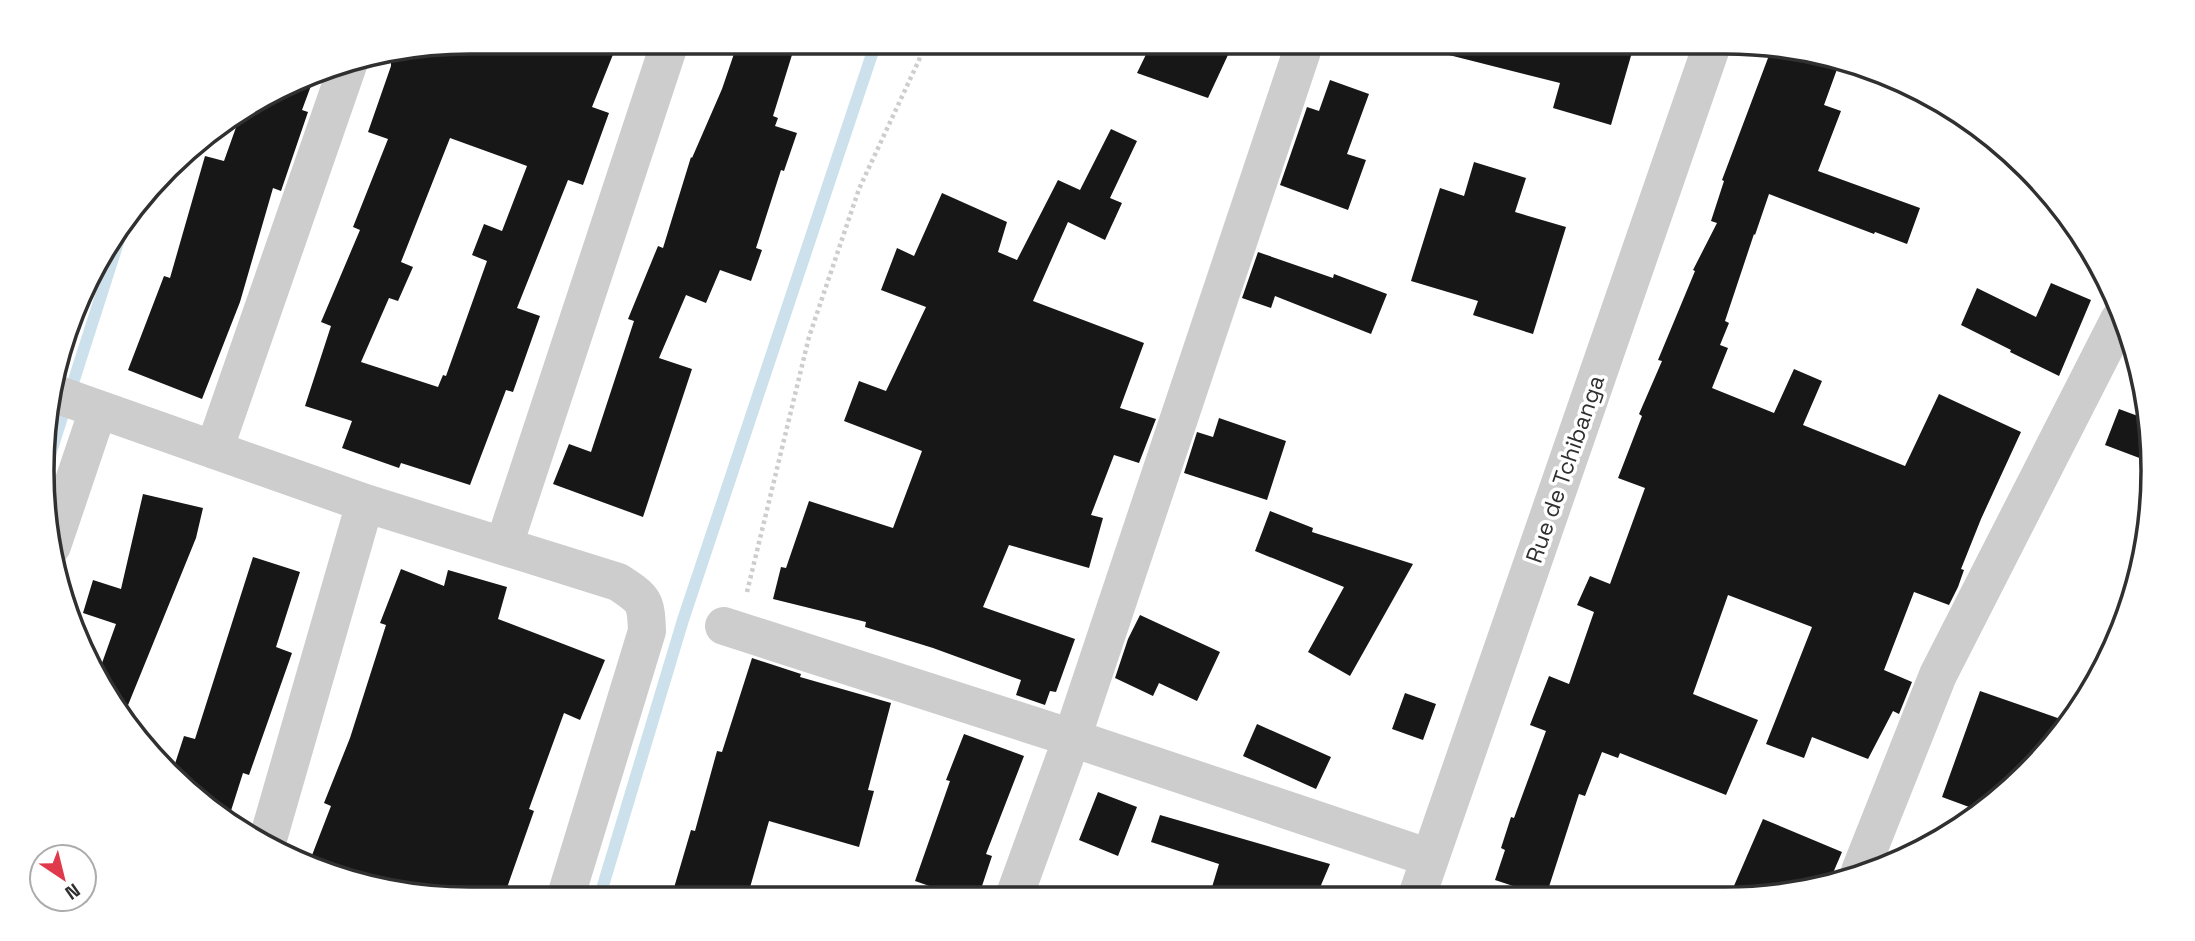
<svg xmlns="http://www.w3.org/2000/svg" width="2195" height="941" font-family="'Space Grotesk',sans-serif">
	<rect width="100%" height="100%" fill="#fff"/>
	<g fill="none" stroke-linecap="round" stroke-linejoin="round">
		<path stroke="#cce1ec" stroke-width="12" d="M48 461 123 227
			M599 899 683 620 876 42"/>
	</g>
	<path fill="#171717" fill-rule="evenodd" d="M471 42H618L592 107 609 113 583 185 568 180 517 308 540 316 513 392 506 390 470 485 401 463 399 468 342 448 352 421 305 406 331 326 321 322 360 230 353 227 388 139 368 132 391 66V55ZM450 138 527 166 502 231 484 224 472 255 487 261 446 376 443 375 438 387 361 362 389 298 398 301 413 267 401 262Z
		M738 42H796L773 116 778 118 775 126 797 133 784 171 781 170 756 248 762 250 751 281 720 270 706 303 686 295 659 358 692 369 643 517 553 484 569 444 591 452 634 321 628 319 658 246 663 248 691 157 692 158 722 89Z
		M1152 42H1234L1208 98 1137 73Z
		M1446 42H1635L1611 125 1553 108 1560 83 1445 54Z
		M1771 50 1840 61 1824 105 1841 111 1818 171 1920 208 1907 244 1875 232 1874 234 1769 194 1755 235 1754 234 1725 321 1729 323 1720 345 1728 348 1712 388 1774 413 1794 369 1822 381 1803 425 1905 466 1939 394 2021 432 1981 519 1961 569 1964 570 1958 587 1949 605 1914 592 1884 670 1912 682 1899 714 1893 711 1868 759 1812 737 1804 758 1766 744 1812 627 1728 595 1693 694 1758 720 1726 795 1620 753 1618 758 1602 752 1585 796 1579 794 1546 896H1543L1495 880 1505 850 1501 848 1511 817 1514 818 1546 731 1530 725 1549 676 1569 684 1594 612 1577 605 1590 576 1610 584 1645 488 1618 478 1642 416 1639 414 1662 361 1658 360 1695 271 1693 270 1717 223 1711 221 1724 181 1722 180Z
		M315 75 302 110 308 112 281 191 273 188 240 302 202 399 128 370 164 276 170 278 205 156 224 161 239 119Z
		M1330 80 1369 94 1347 154 1366 160 1348 210 1280 185 1307 107 1319 111Z
		M1111 129 1137 141 1110 198 1122 203 1105 240 1068 222 1033 301 1144 343 1120 408 1156 419 1139 463 1114 455 1091 515 1103 518 1089 568 1009 545 983 607 1075 639 1056 692 1050 691 1045 705 1016 695 1021 680 933 648 865 627 866 622 773 599 781 567 786 568 809 501 893 528 922 451 844 421 859 381 886 391 926 307 881 290 897 248 914 256 942 193 1007 222 998 252 1017 260 1058 180 1080 190Z
		M1474 162 1526 178 1515 212 1566 227 1533 334 1473 315 1478 301 1411 281 1440 188 1464 196Z
		M1258 252 1333 278 1334 274 1387 294 1371 334 1275 296 1271 308 1242 298Z
		M2051 283 2091 300 2059 376 2010 352 2011 350 1961 325 1977 288 2036 317Z
		M2119 409 2146 419 2152 443 2150 462 2105 445Z
		M1219 418 1286 441 1267 500 1184 473 1197 432 1213 437Z
		M143 494 203 508 196 538 124 715 99 684 97 677 116 624 83 613 93 580 121 589Z
		M1270 511 1313 528 1312 532 1413 564 1350 676 1308 652 1344 587 1255 551Z
		M253 557 300 572 276 647 292 653 249 775 243 773 229 817 188 793 172 773 184 736 195 739Z
		M401 569 444 586 448 570 507 587 498 619 605 660 580 720 564 713 529 809 534 811 503 899H471L332 876 309 863 331 806 324 803 350 738 386 625 380 623Z
		M1140 615 1220 652 1197 701 1159 683 1153 696 1115 678 1128 639Z
		M752 658 801 674 800 677 891 703 868 790 874 791 859 847 769 821 747 898H671L691 830 695 831 717 751 722 752Z
		M1980 691 2069 722 2007 793 1980 811 1942 797Z
		M1405 693 1436 704 1423 740 1392 729Z
		M1257 724 1331 757 1316 789 1243 756Z
		M964 734 1024 756 986 854 992 856 978 898H964L915 881 950 781 946 780Z
		M1098 792 1137 807 1118 856 1079 840Z
		M1160 815 1330 864 1316 897H1209L1219 864 1151 842Z
		M1763 819 1842 852 1830 880 1781 895H1730Z"/>
	<g fill="none" stroke-linecap="round" stroke-linejoin="round">
		<path stroke="#cdcdcd" stroke-width="4.5" stroke-dasharray="3.5 3.5" stroke-linecap="butt" d="M747 592 809 337 859 189 919 60 924 42"/>
		<path stroke="#cdcdcd" stroke-width="38" d="M50 392 365 503 618 582C644 599 646 600 647 631L565 899
			M214 450 349 62
			M504 545 670 42
			M52 546 98 410
			M724 626 1072 738 1430 858
			M268 839 365 503
			M1860 871 1938 675 2119 320
			M1417 896 1713 42
			M1014 897 1072 738 1305 42"/>
	</g>
	<g text-anchor="middle" dominant-baseline="central" stroke-width="7" stroke-linejoin="round" paint-order="stroke">
		<g font-size="23" fill="#303030" stroke="#fff">
			<text transform="translate(1565 469) rotate(-71)">Rue de Tchibanga</text>
		</g>
	</g>
	<path d="M0 0H2195V941H0ZM470 54H1725A416 416 0 0 1 2141 470V471A416 416 0 0 1 1725 887H470A416 416 0 0 1 54 471V470A416 416 0 0 1 470 54Z" fill="#fff" fill-rule="evenodd"/>
	<path fill="none" stroke="#303030" stroke-width="3.5" d="M470 54H1725A416 416 0 0 1 2141 470V471A416 416 0 0 1 1725 887H470A416 416 0 0 1 54 471V470A416 416 0 0 1 470 54Z"/>
	<g transform="translate(63 878) rotate(145)"><circle r="33" fill="#ffffff" stroke="#acacac" stroke-width="2"/>
	<path d="M0-5L12 26L0 18L-12 26Z" fill="#e0394c"/>
	<text y="-10" font-size="19" font-weight="bold" text-anchor="middle" fill="#303030">N</text>
	</g>
</svg>
